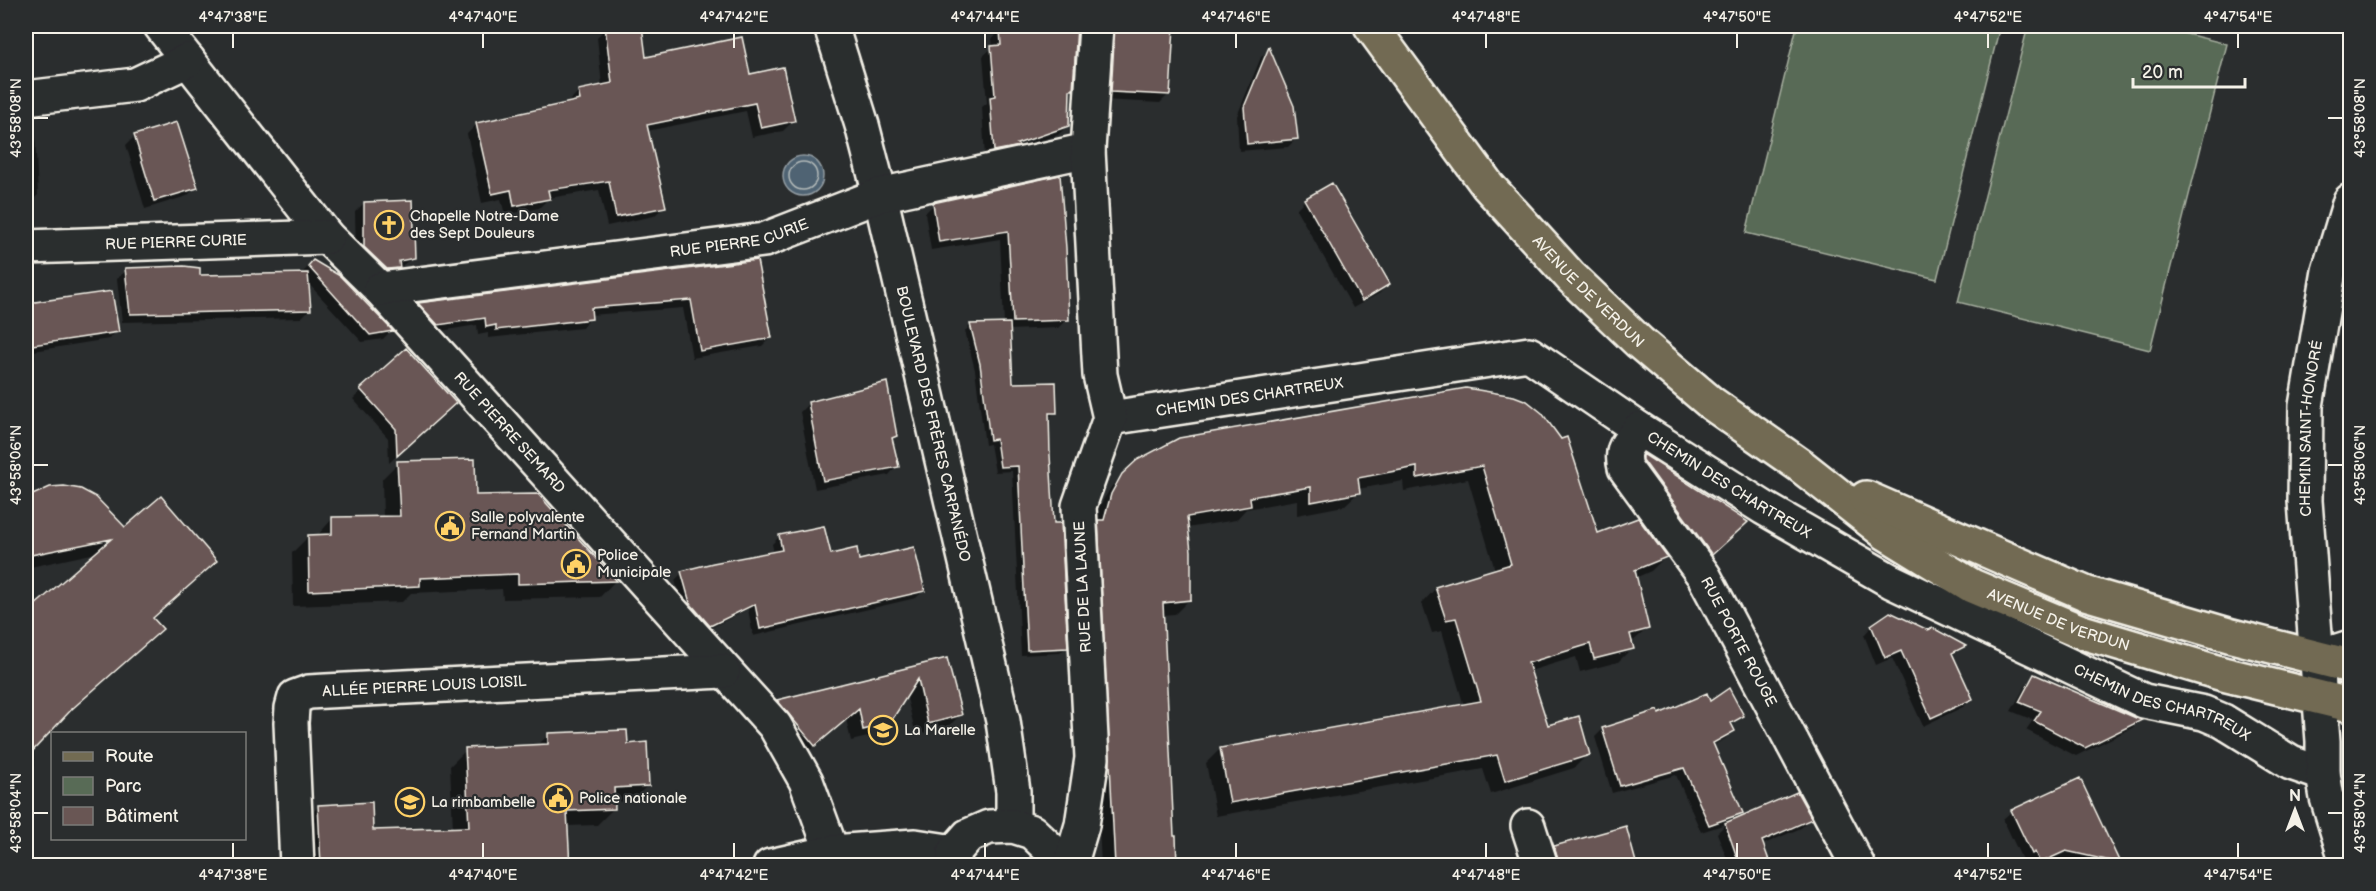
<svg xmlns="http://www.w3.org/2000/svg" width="2376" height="891" font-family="'Balsamiq Sans',sans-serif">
	<rect width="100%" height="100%" fill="#2a2d2e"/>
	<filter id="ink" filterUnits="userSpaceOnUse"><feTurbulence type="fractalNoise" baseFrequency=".0167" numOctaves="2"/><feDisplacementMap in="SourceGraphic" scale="12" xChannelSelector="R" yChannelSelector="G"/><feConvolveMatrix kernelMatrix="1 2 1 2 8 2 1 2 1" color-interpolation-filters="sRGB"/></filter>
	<g filter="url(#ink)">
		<path fill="#586b56" stroke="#a6ae9f" stroke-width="1.5" d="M1797 26H2000L1937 279 1746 233Z
			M2028 26H2154L2227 44 2150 350 1958 302Z"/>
		<path fill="#506473" stroke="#929ca2" stroke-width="1.5" d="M783 176a20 20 0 1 1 40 0a20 20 0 1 1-40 0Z"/>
		<path fill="#0007" d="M26 26H60L58 28 26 34Z
			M625 26H640L644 59 749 76 793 121 783 131 752 137 746 111 647 131 664 207 654 216 607 226 599 190 549 198 539 208 505 215 501 199 482 203 467 134 477 124 569 104V101L578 92 602 86 597 37 606 28Z
			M1121 26H1172L1169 94 1160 103 1102 100 1106 37 1115 28H1121Z
			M1001 30 1072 90 1068 93 1067 126 1058 135 985 159 982 107 987 103 983 56 993 47 992 39Z
			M1269 50 1296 139 1288 147 1239 151 1237 116 1261 57Z
			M35 133 38 195 29 203H26V134Z
			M135 136 196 187 187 196 145 209 126 145Z
			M1058 177 1067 319 1058 328 1009 330 1012 384 1056 412 1048 418 1052 525 1066 647 1060 653 1021 655 1012 471 995 472 990 444 985 445 975 370 965 331 971 325 1004 324 1000 239 931 250 925 213 934 204Z
			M1332 185 1388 284 1380 293 1353 308 1296 209 1305 200Z
			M364 203 413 257 389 276 356 256 355 212Z
			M756 261 771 337 762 346 692 358 683 308 590 315V319L582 328 488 338V333L478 335 477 325 429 333 411 313 419 304Z
			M313 262 340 278 391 331 383 339 362 342 307 282 310 309 301 318 122 322 117 279 126 270 199 277 301 274Z
			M111 293 117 331 109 339 34 351 35 359 26 367V305Z
			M1466 389 1597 535 1665 557 1651 571 1635 578 1647 629 1631 643 1632 648 1618 662 1580 672 1576 657 1530 671 1548 727 1588 754 1574 768 1491 794 1483 769 1216 816 1206 763 1220 749 1464 706 1442 631 1432 633 1422 603 1436 588 1495 570 1468 479 1404 491 1403 481 1358 489 1359 492 1344 506 1297 515V500L1246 509 1236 520 1187 528 1189 600 1175 614 1162 615 1172 838 1176 866H1101L1085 536 1092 528 1097 510 1112 486 1127 471Z
			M362 390 445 412 389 463 388 438 353 399Z
			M809 403 895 436 891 440 897 466 889 475 815 489 800 412Z
			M1643 456 1737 531 1702 563 1635 465Z
			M398 463 475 497 538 495 615 581 600 597 503 599 502 589 411 593 402 602 293 606 292 553 308 537 317 536 333 518H383L382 479Z
			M50 488 125 529 215 561 152 619 33 748 35 765 26 774V615L96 553 26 568V499Z
			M780 536 830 556 858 562 923 591 916 598 753 636 748 609 703 632 683 610 675 580 682 573 774 553 772 544Z
			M1872 626 1964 646 1952 656 1972 698 1963 707 1923 726 1892 658 1876 665 1864 635Z
			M946 659 960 715 948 727 916 735 906 694 889 722 876 735 851 741 846 719 802 757 765 713 777 701Z
			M2035 676 2140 720 2132 728 2076 756 2026 730 2033 720 2011 711 2026 685Z
			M1710 703 1742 716 1730 726 1733 731 1725 739 1712 746 1742 813 1734 820 1810 819 1801 828 1762 845 1769 866H1732L1726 856 1717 833 1726 824 1701 832 1676 775 1612 793 1595 737 1603 729Z
			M548 735 627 745 648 785 632 801 613 802V809L597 825 567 826 568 866H305L303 822 319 806 372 832 453 829 450 766 466 750 537 746Z
			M2012 811 2118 862 2115 866H2087L2057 859 2042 866H2025L2003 819Z"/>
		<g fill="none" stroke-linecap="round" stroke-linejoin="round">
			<path stroke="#b2b9b9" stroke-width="1.5" d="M789 176a14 14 0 1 1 28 0a14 14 0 1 1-28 0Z"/>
		</g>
		<path fill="#695654" stroke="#f4f1e8" stroke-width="1.5" d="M605 26H642L646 57 742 37 750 74 783 67 795 121 761 128 755 103 647 125 666 207 616 217 609 181 548 190 550 199 514 206 511 190 492 194 476 123 580 100 578 90 612 83Z
			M1077 26 1073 90H1070L1069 126 1017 144 1020 146 994 151 990 97 995 96 991 46 1001 45 1000 29Z
			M1115 26H1174L1170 95 1111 92Z
			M1269 47 1294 106 1298 139 1247 144 1244 107Z
			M177 122 198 188 154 201 134 135Z
			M1060 175 1066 248 1069 320 1013 322 1008 231 939 242 933 203Z
			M1332 183 1390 284 1362 301 1304 199Z
			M413 200 415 258 399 261 400 268 387 269 364 247V202Z
			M313 260 340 276 393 331 370 335 308 266Z
			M757 260 772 338 700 351 691 300 591 308 592 319 496 330V325L486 327 485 318 438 325 418 303Z
			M184 266 200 268V275L308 273 311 310 130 314 125 268Z
			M112 291 119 332 26 346V314L30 313 28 303Z
			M1010 323 1013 383 1056 382 1057 413H1049L1050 455 1054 523H1061L1068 648 1027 650 1018 466 1000 467 996 439 990 440 980 364 970 324Z
			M406 348 456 403 397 456 396 429 360 389Z
			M887 382 897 436 892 438 899 467 823 481 808 402Z
			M1466 388 1514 396 1527 401 1542 413 1561 439 1567 437 1598 533 1638 518 1667 557 1635 570 1649 629 1630 634 1634 649 1594 659 1590 644 1528 663 1548 725 1579 716 1590 755 1505 781 1497 755 1230 803 1220 748 1481 701 1456 618 1446 620 1435 587 1511 564 1482 466 1417 478V467L1358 478 1360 493 1311 502V487L1250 497 1251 506 1187 517 1191 551V600L1163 603 1174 836H1176L1177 866H1115L1098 520H1104L1111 494 1122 474 1137 460 1179 438Z
			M1643 454 1748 522 1712 555 1643 460Z
			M475 459 476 495 538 494 617 581 518 584V574L420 578V586L309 591 308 535 332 534V517L400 516 397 461Z
			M64 486 81 489 96 497 125 527 161 496 217 561 153 618 163 629 72 709 26 758V613L111 539 26 556V498L50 487Z
			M824 526 831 554 857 548 859 560 914 547 925 591 760 629 755 604 710 626 690 603 681 571 713 563 782 550 779 535Z
			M1890 612 1928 630 1933 628 1966 646 1952 653 1973 699 1931 718 1901 651 1885 658 1871 625Z
			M947 658 962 715 928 724 918 679 890 723 863 730 859 709 815 746 777 700Z
			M2034 674 2136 718 2142 720 2085 748 2034 721 2041 711 2019 702Z
			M1729 688 1744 716 1731 723 1735 731 1713 743 1743 813 1709 825 1684 768 1620 786 1602 728 1658 710 1659 714 1707 693 1710 701Z
			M627 730 628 744 647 742 649 786 614 788 615 809 567 811 570 866H321L318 805 372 802 373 830 469 827 465 748 548 744V733Z
			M2080 778 2120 863 2066 851 2040 863 2035 852 2032 854 2011 810Z
			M1797 792 1812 819 1762 841 1771 866H1740L1725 823Z
			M1626 826 1637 866H1559L1554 846Z"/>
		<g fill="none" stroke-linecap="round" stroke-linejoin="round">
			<g stroke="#f4f1e8" stroke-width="38">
				<g id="minor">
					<path id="s1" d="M161 26 327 237 380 289 775 726 806 781 832 852"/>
					<path id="s2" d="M831 26 862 125 880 195 1003 721 1013 791V826"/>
					<path d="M26 98 135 85 188 60"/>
					<path id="s3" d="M26 247 327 237"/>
					<path id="s4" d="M380 289 764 240 880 195 1088 150"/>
					<path id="s5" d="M1110 418 1529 354 1639 429 1764 508 1891 581 2144 701 2204 713 2223 721 2291 763 2323 774"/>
					<path id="s6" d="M1639 429C1628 444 1620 448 1625 468L1704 576 1858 866"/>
					<path d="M2316 658 2350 647"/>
					<path d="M1528 826 1541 866"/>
					<path id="s7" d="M297 866 291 723 292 708 295 697 309 692 326 691 723 671"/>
					<path d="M770 866 832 852 915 846 954 852"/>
					<path d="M954 866V852L968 836 989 827 1013 826 1032 832 1068 866"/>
					<path d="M1070 866 1082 825 1092 758 1079 506 1110 418 1100 375 1088 150 1096 26"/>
					<path id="s8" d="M2348 866 2327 798 2323 774V741L2305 501 2306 406 2329 271 2350 201"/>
				</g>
			</g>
			<g stroke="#f4f1e8" stroke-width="38">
				<g id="major">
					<path id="s9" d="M1371 26 1488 186 1571 277 1639 342 1711 403 1801 466 1886 533 1972 586 2079 631 2223 674 2350 705"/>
					<path d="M1866 498 2085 593 2232 636 2350 666"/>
				</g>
			</g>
			<use href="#minor" stroke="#2a2d2e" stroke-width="33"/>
			<use href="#major" stroke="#726b52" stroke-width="33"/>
		</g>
	</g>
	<path fill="none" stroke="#f4f1e8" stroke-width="2" d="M233 33V48M483 33V48M734 33V48M985 33V48M1236 33V48M1486 33V48M1737 33V48M1988 33V48M2238 33V48M33 118H48M2328 118H2343M33 465H48M2328 465H2343M33 813H48M2328 813H2343M233 843V858M483 843V858M734 843V858M985 843V858M1236 843V858M1486 843V858M1737 843V858M1988 843V858M2238 843V858"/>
	<defs>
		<g id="church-ring" transform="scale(1.5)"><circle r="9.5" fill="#2a2d2e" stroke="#ffd166" stroke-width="1.5"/><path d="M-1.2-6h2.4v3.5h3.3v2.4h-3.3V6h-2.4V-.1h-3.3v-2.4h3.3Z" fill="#ffd166"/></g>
		<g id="civic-ring" transform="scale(1.5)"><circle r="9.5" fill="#2a2d2e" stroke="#ffd166" stroke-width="1.5"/><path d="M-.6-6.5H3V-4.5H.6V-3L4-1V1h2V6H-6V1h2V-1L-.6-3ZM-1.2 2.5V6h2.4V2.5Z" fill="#ffd166"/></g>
		<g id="school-ring" transform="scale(1.5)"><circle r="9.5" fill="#2a2d2e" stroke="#ffd166" stroke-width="1.5"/><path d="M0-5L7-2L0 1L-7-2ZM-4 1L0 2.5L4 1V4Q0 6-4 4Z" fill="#ffd166"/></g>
	</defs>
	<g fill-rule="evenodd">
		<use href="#church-ring" x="389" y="225"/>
		<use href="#civic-ring" x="450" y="526"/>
		<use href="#civic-ring" x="576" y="564"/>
		<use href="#school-ring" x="883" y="730"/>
		<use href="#civic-ring" x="558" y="798"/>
		<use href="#school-ring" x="410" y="802"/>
	</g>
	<g text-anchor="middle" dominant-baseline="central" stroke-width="4.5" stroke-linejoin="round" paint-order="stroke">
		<g font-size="15" fill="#f4f1e8" stroke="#2a2d2e" text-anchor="start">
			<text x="410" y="216">Chapelle Notre-Dame<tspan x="410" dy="17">des Sept Douleurs</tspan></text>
			<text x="471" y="517">Salle polyvalente<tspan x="471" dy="17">Fernand Martin</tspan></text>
			<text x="597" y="555">Police<tspan x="597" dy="17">Municipale</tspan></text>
			<text x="904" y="730">La Marelle</text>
			<text x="579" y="798">Police nationale</text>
			<text x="431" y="802">La rimbambelle</text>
		</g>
		<g font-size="15" fill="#f4f1e8" stroke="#2a2d2e">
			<text stroke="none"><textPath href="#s4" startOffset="363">RUE PIERRE CURIE</textPath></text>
			<text stroke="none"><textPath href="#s3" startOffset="150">RUE PIERRE CURIE</textPath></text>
			<text stroke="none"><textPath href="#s9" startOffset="344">AVENUE DE VERDUN</textPath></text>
			<text stroke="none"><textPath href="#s5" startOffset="141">CHEMIN DES CHARTREUX</textPath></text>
			<text stroke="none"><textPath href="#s2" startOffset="411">BOULEVARD DES FRÈRES CARPANÉDO</textPath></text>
			<text stroke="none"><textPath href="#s8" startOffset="442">CHEMIN SAINT-HONORÉ</textPath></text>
			<text stroke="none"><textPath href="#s1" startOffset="536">RUE PIERRE SEMARD</textPath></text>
			<text stroke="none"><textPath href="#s5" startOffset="663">CHEMIN DES CHARTREUX</textPath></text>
			<text transform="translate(1083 587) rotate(-93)">RUE DE LA LAUNE</text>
			<text stroke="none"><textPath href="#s9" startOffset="922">AVENUE DE VERDUN</textPath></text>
			<text stroke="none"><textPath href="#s6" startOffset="252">RUE PORTE ROUGE</textPath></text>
			<text stroke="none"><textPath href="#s7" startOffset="300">ALLÉE PIERRE LOUIS LOISIL</textPath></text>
			<text stroke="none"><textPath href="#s5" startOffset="1149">CHEMIN DES CHARTREUX</textPath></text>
		</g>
	</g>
	<rect width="2376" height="891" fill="none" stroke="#2a2d2e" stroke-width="66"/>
	<rect x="51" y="732" width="195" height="108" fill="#2a2d2e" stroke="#7b7b78" stroke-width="1.5"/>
	<rect x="63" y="752" width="30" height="9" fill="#726b52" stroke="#7b7b78" stroke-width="1.5"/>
	<text x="105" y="762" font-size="18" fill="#f4f1e8">Route</text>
	<rect x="63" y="777" width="30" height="18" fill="#586b56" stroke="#7b7b78" stroke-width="1.5"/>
	<text x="105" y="792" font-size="18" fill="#f4f1e8">Parc</text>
	<rect x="63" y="807" width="30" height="18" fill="#695654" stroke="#7b7b78" stroke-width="1.5"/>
	<text x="105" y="822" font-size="18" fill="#f4f1e8">Bâtiment</text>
	<g transform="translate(2295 810)" stroke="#2a2d2e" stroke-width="4.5" paint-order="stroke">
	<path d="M0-4.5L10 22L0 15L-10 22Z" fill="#f4f1e8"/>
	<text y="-9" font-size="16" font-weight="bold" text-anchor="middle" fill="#f4f1e8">N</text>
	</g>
	<path d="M2133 78v9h112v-9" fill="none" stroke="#f4f1e8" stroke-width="3"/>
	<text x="2142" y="78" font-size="18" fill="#f4f1e8" stroke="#2a2d2e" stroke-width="4.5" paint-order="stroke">20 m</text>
	<rect x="33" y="33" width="2310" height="825" fill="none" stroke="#f4f1e8" stroke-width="2"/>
	<g font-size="15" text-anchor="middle" fill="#f4f1e8">
		<text x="233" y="22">4°47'38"E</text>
		<text x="483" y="22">4°47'40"E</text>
		<text x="734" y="22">4°47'42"E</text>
		<text x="985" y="22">4°47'44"E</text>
		<text x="1236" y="22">4°47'46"E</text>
		<text x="1486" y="22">4°47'48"E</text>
		<text x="1737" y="22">4°47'50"E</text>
		<text x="1988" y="22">4°47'52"E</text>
		<text x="2238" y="22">4°47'54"E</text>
		<text transform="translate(16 118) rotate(-90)" y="5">43°58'08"N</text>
		<text transform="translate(2360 118) rotate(-90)" y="5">43°58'08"N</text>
		<text transform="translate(16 465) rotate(-90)" y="5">43°58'06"N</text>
		<text transform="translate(2360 465) rotate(-90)" y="5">43°58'06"N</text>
		<text transform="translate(16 813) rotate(-90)" y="5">43°58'04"N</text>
		<text transform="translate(2360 813) rotate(-90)" y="5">43°58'04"N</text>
		<text x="233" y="880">4°47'38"E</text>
		<text x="483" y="880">4°47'40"E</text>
		<text x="734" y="880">4°47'42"E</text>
		<text x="985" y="880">4°47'44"E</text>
		<text x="1236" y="880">4°47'46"E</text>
		<text x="1486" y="880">4°47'48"E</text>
		<text x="1737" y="880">4°47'50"E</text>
		<text x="1988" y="880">4°47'52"E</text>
		<text x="2238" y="880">4°47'54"E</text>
	</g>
</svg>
